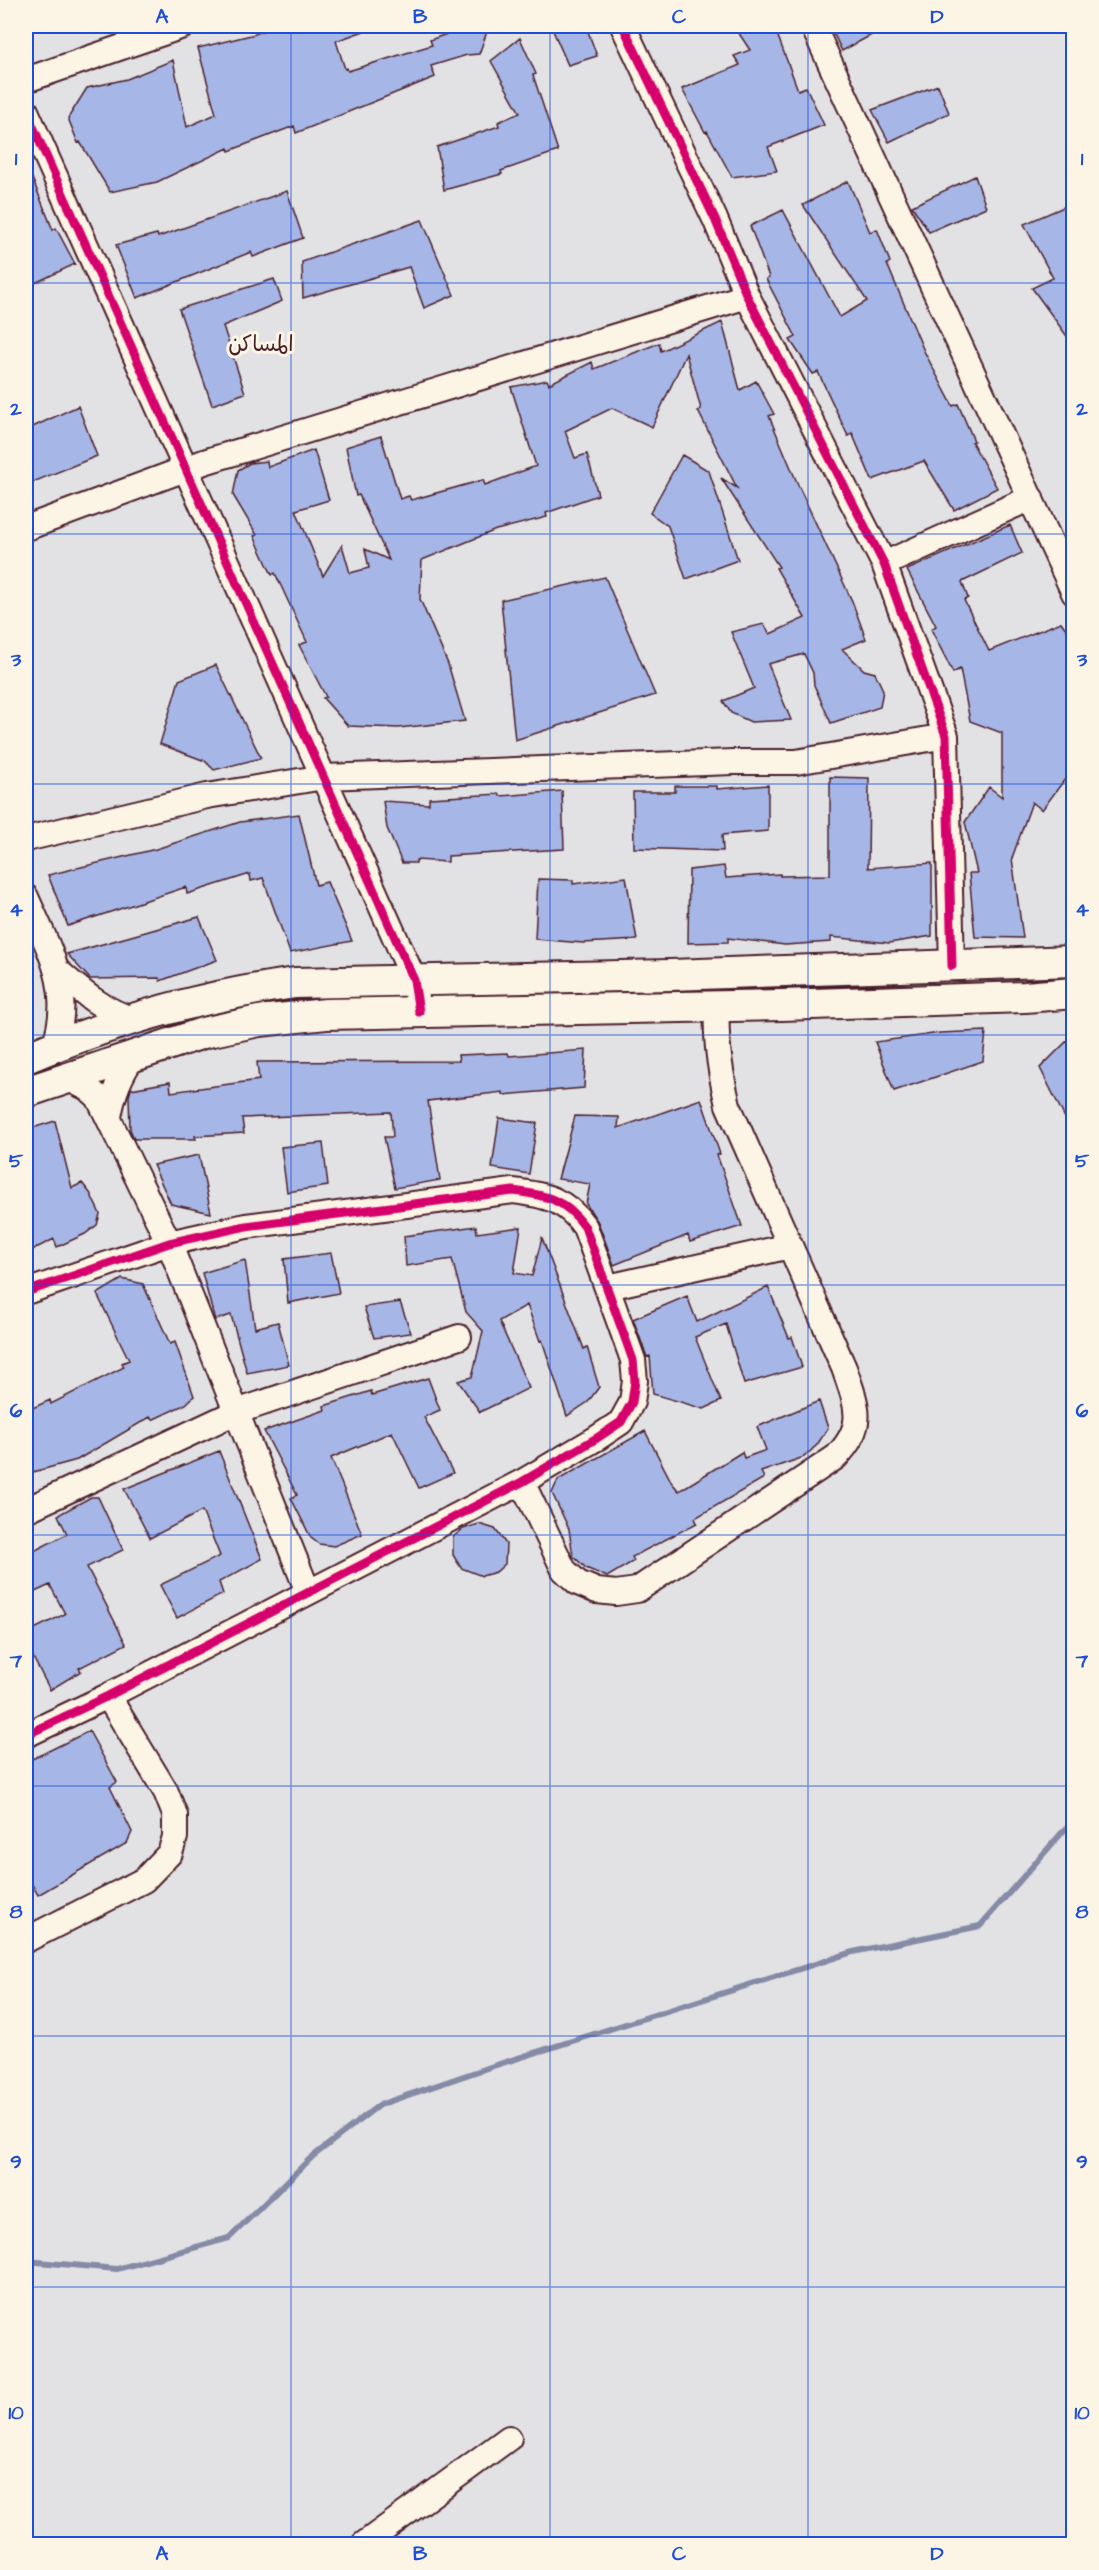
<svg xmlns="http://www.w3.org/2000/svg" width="1099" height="2570" font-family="'Architects Daughter','Playpen Sans Arabic',sans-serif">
	<rect width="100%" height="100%" fill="#e2e2e5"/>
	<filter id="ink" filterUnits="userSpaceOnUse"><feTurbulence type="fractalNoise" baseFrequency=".0167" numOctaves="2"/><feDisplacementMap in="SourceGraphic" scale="12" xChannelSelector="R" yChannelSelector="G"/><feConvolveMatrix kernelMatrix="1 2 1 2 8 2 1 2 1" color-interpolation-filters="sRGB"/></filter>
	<g filter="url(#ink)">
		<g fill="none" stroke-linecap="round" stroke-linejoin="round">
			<path stroke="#858aa5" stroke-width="6" d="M26 2261 117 2269 229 2238 312 2157 379 2105 490 2067 853 1952 980 1926 1074 1819"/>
		</g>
		<path fill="#a6b6e6" stroke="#4a1f2b" stroke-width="1.5" d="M274 26H371L372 28 336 41 345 69 347 68 348 71 432 45 430 40 469 26H489L479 54 467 55 431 66 435 77 296 133 294 126 229 151 228 148 157 182 110 192 80 142 78 143 68 118 87 88 127 79 173 60 187 127 216 114 198 48 255 34Z
			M551 26H586L597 56 568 65Z
			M734 26H774L798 90 806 87 824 125 768 147 777 171 732 177 707 131 705 132 682 89 740 65 734 56 750 50Z
			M830 26H888L842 51Z
			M520 38 536 74 533 75 558 151 501 171 502 174 444 190 437 147 499 126 498 122 520 113 491 61Z
			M938 85 949 113 889 142 872 110Z
			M26 163 53 230 56 228 75 264 33 284 26 271Z
			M975 176 986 207 929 232 912 206Z
			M848 181 870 232 877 229 890 262 887 264 924 351 953 406 958 404 974 441 972 442 997 488 954 510 924 461 872 480 852 433 848 436 818 372 813 374 790 340 796 337 766 279 769 277 750 226 783 210 840 317 867 301 803 205Z
			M287 191 303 238 253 257 251 252 137 298 116 245 157 234 158 237Z
			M1066 206 1074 224V346L1032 288 1053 278 1024 224Z
			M422 220 454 295 424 308 409 267 303 298 302 262Z
			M274 279 282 301 223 326 245 393 212 405 179 309Z
			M722 322 740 390 756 381 774 414 769 416 799 487 852 601 866 639 842 649 864 670 875 673 883 690 880 707 831 723 814 685 813 673 804 654 768 664 791 720 751 722 731 713 723 701 754 688 731 632 764 624 770 634 805 618 776 568 779 567 721 478 737 488 698 411 701 409 686 354 652 427 612 408 565 431 575 458 587 454 598 495 546 513 547 517 496 530 422 560 420 599 448 664 465 721 398 728 348 726 323 698 326 697 299 645 307 642 275 573 272 575 254 536 257 535 233 495 238 470 250 463 267 461 268 467 314 450 329 500 296 510 323 576 342 545 350 573 369 568 365 549 389 560 359 495 356 496 346 447 381 436 400 499 409 496 411 500 483 480 485 485 536 466 511 387 547 380 549 384 592 362 594 369 659 343 661 351Z
			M78 406 97 456 26 485V430Z
			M682 455 709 471 738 560 686 579 668 526 650 513Z
			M1010 525 1022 553 962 582 968 598 964 600 989 651 1061 622 1074 640V767L1042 810 1032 802 1012 858 1023 938 975 937 969 873H977L965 822 989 787 1002 797V733L970 721 960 669 953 673 931 629 936 626 907 570Z
			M605 577 655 695 515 740 501 600Z
			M216 665 261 758 214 770 205 761 160 744 179 680Z
			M830 777 869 778 868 868 932 863V936L889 943 831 937V942L785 945 728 938V942L688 943 689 870 724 866 726 878 780 874V876L830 875Z
			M768 785V831L722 835 723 851 634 848 633 792H675V786H717V789Z
			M562 791 564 849 448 856V862L416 860V863H402L387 828 383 801 429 804V798L500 794V796Z
			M299 814 316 885 327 882 352 941 290 953 263 878 251 881 250 874 187 894 186 887 68 926 48 875 156 849 240 822Z
			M626 877 637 940 583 943 535 939 538 879 573 880V884Z
			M199 917 217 960 160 981 159 978 90 979 67 954Z
			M986 1031 983 1061 894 1091 875 1042 940 1033Z
			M1067 1041 1074 1053V1136L1040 1068Z
			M586 1050 584 1088 503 1095V1092L428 1101 440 1180 395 1188 384 1137H393L391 1112 242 1118 244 1133 195 1136 196 1139H134L130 1129 129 1096 131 1089 170 1082 171 1092 259 1080 257 1062 459 1061 458 1055 508 1053 509 1056Z
			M701 1099 720 1154 717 1155 742 1226 690 1242 688 1235 614 1265 598 1222 586 1204 590 1184 558 1179 575 1116 619 1117 618 1128Z
			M499 1118 537 1123 529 1174 492 1168Z
			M55 1121 72 1188 82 1183 90 1193 100 1214 97 1225 85 1234 57 1247 54 1239 26 1253V1130Z
			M323 1143 328 1186 287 1192 281 1147Z
			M199 1155 211 1213 171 1204 153 1165Z
			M476 1226 477 1233 521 1227 514 1273 532 1276 542 1238 584 1349 587 1347 599 1387 588 1402 567 1416 542 1340 540 1341 527 1305 499 1321 529 1388 480 1412 458 1381 472 1377 483 1331 466 1312 452 1259 406 1266 404 1236Z
			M331 1253 339 1293 288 1303 284 1259Z
			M245 1260 255 1328 278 1322 289 1365 247 1373 231 1315 215 1320 202 1273Z
			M122 1279 143 1284 170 1344 175 1342 194 1396 186 1404 152 1420 150 1417 77 1460 33 1472 26 1456V1411L50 1400 51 1404 124 1367 122 1363 129 1360 97 1294Z
			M768 1287 789 1338 792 1337 802 1367 744 1384 726 1324 695 1337 721 1401 704 1409 653 1394 650 1356 647 1357 633 1319 687 1296 697 1322Z
			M400 1302 411 1333 374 1338 364 1307Z
			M428 1378 440 1410 424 1417 453 1473 419 1488 392 1432 331 1458 362 1534 334 1546 319 1544 311 1538 291 1498 297 1495 264 1431 325 1410 324 1406 371 1391 372 1395Z
			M819 1401 828 1428 817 1445 804 1457 761 1472 764 1478 695 1518 697 1523 632 1557 634 1561 607 1577 586 1568 573 1556 569 1529 552 1493 558 1480 645 1431 672 1483 679 1491 742 1452 744 1458 766 1450 757 1427Z
			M219 1451 262 1559 219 1582 223 1594 177 1618 160 1585 220 1556 202 1511 150 1538 124 1489Z
			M91 1497H98L123 1550 87 1567 126 1644 79 1668 81 1671 50 1690 26 1644V1633L65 1614 50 1585 35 1592 26 1573V1555L67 1534 58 1515Z
			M479 1524 495 1529 506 1544 505 1564 496 1572 482 1576 461 1568 453 1555V1537L463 1529Z
			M89 1731 117 1782 110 1787 132 1832 127 1843 38 1895 26 1874V1762Z"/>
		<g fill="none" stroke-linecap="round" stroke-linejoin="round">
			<g stroke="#4a1f2b" stroke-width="28">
				<path id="minor" d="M623 26 715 219 747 296 884 564 946 736 952 966
					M813 26 1074 593
					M26 80 183 26
					M26 111 414 980 419 1012
					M26 528 204 462 747 296
					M884 564 1031 498
					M26 839 207 796 324 777 733 762H796L946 736
					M26 897C48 948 75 990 54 1046
					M59 972C83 993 104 1011 135 1020
					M67 1078 89 1089 98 1097 169 1243 308 1592
					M109 1117C113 1093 120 1075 134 1055
					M608 1287 790 1246
					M26 1292 169 1243 246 1226 513 1191C546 1195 565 1199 585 1227L633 1360 635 1381 632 1402 621 1422 597 1438 522 1482 108 1696 26 1735
					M522 1482 564 1570 578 1583 597 1591 616 1593 637 1590 836 1457C867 1425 857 1406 844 1368L728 1105C720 1072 715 1041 717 1007
					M26 1510 236 1412 459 1337
					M26 1940 144 1880 170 1853 175 1837V1815L166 1792 108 1696
					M364 2544 509 2438"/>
			</g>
			<g stroke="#4a1f2b" stroke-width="34">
				<path id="major" d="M26 1058C111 1022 203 996 295 983L670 975 1074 961
					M26 1092 203 1033 259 1021 326 1014 782 1005 1025 997 1074 993"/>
			</g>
			<use href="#minor" stroke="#fcf5e5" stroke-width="24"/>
			<use href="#major" stroke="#fcf5e5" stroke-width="30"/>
			<g stroke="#fcf5e5" stroke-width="13">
				<path id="cycleway" d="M623 26 715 219 747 296 884 564 946 736 952 966
					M26 111 414 980 419 1012
					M26 1292 169 1243 246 1226 513 1191C546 1195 565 1199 585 1227L633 1360 635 1381 632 1402 621 1422 597 1438 522 1482 108 1696 26 1735"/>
			</g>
			<use href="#cycleway" stroke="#d6006c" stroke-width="9"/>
		</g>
	</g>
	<path fill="none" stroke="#1d4ed8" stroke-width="1.5" stroke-opacity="0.55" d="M291 26V2544M550 26V2544M808 26V2544M26 283H1074M26 534H1074M26 784H1074M26 1035H1074M26 1285H1074M26 1535H1074M26 1786H1074M26 2036H1074M26 2287H1074"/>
	<g text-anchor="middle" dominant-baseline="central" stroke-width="6" stroke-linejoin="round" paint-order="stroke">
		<g font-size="22" fill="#4a1f2b" stroke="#fcf5e5">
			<text x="261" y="344">المساكن</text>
		</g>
	</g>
	<rect width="1099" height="2570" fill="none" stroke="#fcf5e5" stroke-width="66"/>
	<rect x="33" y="33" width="1033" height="2504" fill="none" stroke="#1d4ed8" stroke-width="2"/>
	<g font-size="20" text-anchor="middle" font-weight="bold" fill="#1d4ed8">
		<text x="162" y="23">A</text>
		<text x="420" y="23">B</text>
		<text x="679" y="23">C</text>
		<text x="937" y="23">D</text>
		<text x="16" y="165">1</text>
		<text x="1082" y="165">1</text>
		<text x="16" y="415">2</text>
		<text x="1082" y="415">2</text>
		<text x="16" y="666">3</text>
		<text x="1082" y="666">3</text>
		<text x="16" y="916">4</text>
		<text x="1082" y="916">4</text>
		<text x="16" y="1167">5</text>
		<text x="1082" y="1167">5</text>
		<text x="16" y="1417">6</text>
		<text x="1082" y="1417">6</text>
		<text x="16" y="1667">7</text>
		<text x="1082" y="1667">7</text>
		<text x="16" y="1918">8</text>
		<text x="1082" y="1918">8</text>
		<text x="16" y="2168">9</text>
		<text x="1082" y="2168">9</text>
		<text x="16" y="2419">10</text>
		<text x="1082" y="2419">10</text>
		<text x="162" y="2560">A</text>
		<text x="420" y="2560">B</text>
		<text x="679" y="2560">C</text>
		<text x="937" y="2560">D</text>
	</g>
</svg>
